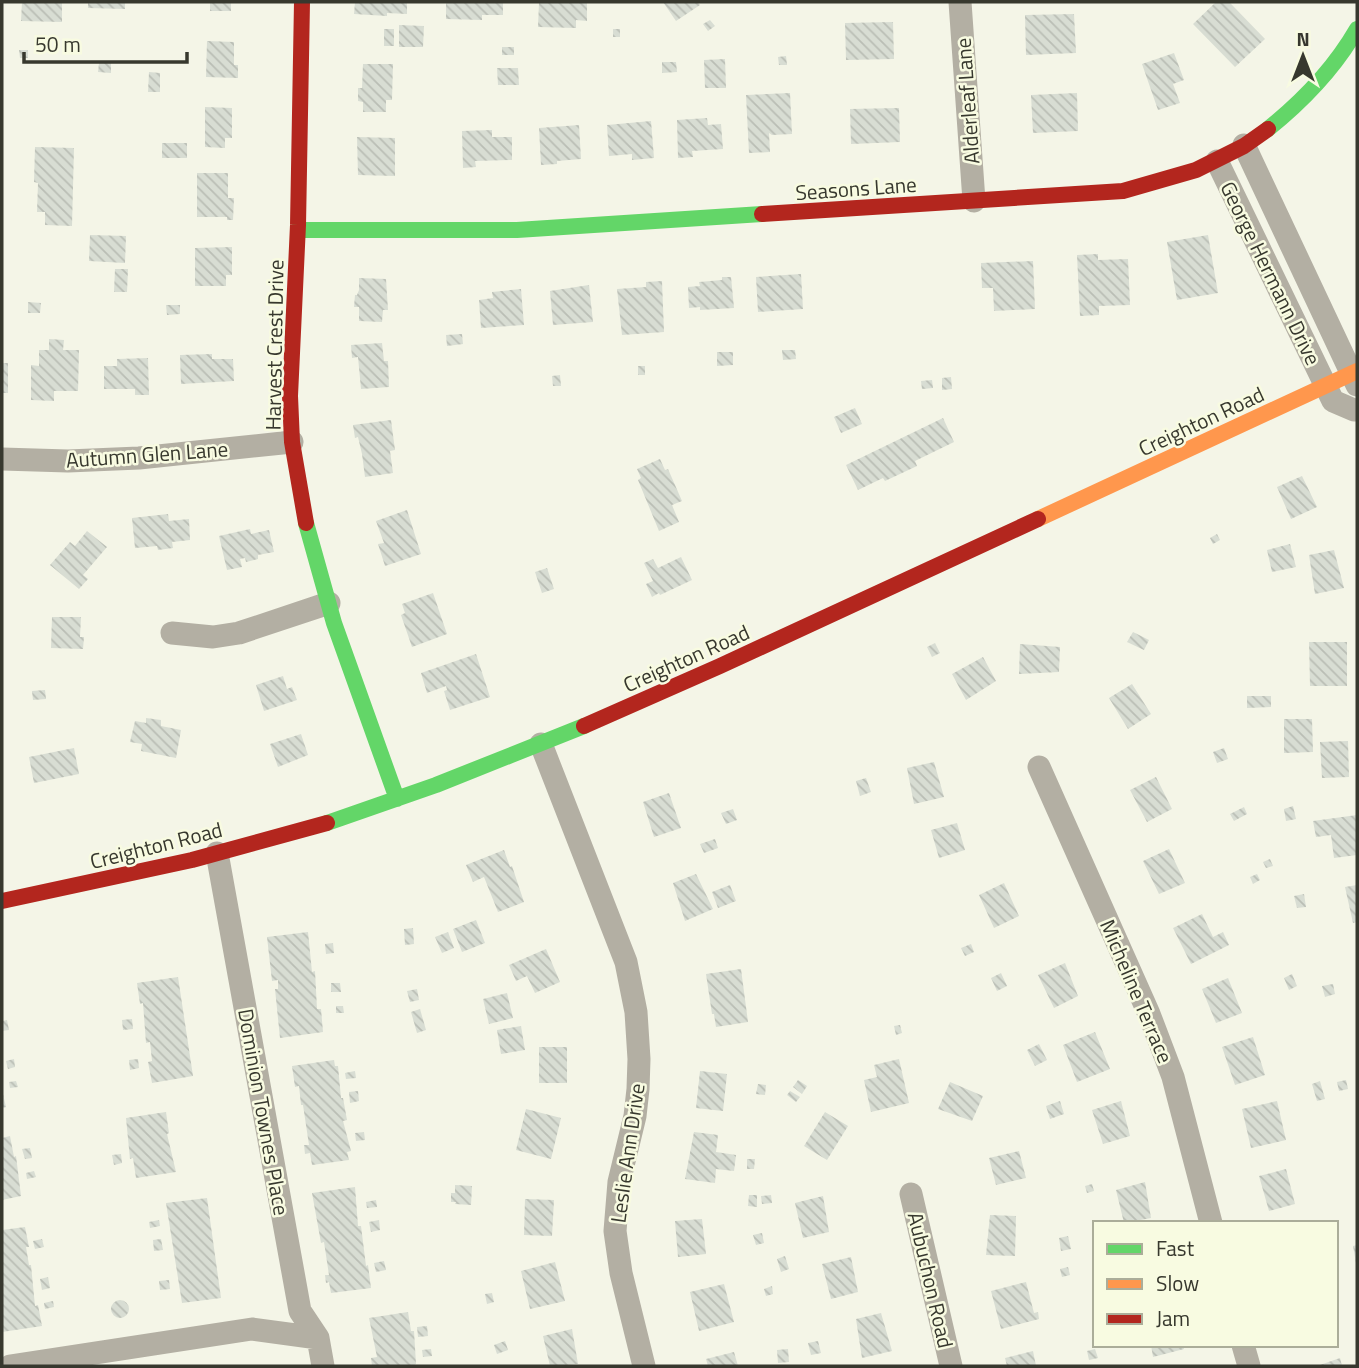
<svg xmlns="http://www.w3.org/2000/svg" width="1359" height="1368" font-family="'Titillium Web',sans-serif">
	<defs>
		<pattern id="building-back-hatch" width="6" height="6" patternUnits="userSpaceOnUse" patternTransform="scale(1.75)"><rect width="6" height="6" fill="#d8ddd3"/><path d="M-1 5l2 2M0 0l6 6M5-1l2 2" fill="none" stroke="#babeb5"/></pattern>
	</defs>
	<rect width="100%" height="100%" fill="#f4f5e7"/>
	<path fill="url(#building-back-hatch)" d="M22 2H62V22L21 21Z
		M88 2H125V9L88 8Z
		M210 2H231V11H210Z
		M355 2H407V14L387 13V16L354 14Z
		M446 2H503V15H482V20L446 19Z
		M539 2H587V21L576 20V28L538 27Z
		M663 2H698L700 5 676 21Z
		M1216 2H1229L1265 39 1235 67 1193 24Z
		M1074 14 1076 53 1026 55 1025 15Z
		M710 20 715 26 708 31 703 24Z
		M893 22 894 59 846 60 845 23Z
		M399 25 424 26 423 47H399Z
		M384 29H394V46H384Z
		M613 29H620V37H613Z
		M207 41 234 42V65H238V78L206 77Z
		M502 47H514V55H502Z
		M19 50H28V58H20Z
		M1174 53 1184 80 1173 84 1180 103 1158 110 1142 64Z
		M786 56 787 65H779L778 57Z
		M725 59 726 88H705L704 60Z
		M662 62H676L677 72 662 73Z
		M99 63H111V73L98 72Z
		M363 64H393L392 100H386V112H363V102L358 101V88H362Z
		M497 68H518L519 85H498Z
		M149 72 160 73V92H148Z
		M790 93 792 134 772 135 769 133 770 152 749 153 746 95Z
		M1077 93 1078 131 1033 133 1031 95Z
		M205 107 232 108V138H225V148L205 147Z
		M899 108 900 142 851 144 850 109Z
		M707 118 708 125 721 124 723 149 692 151 693 157 678 158 677 120Z
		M651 121 654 158 632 160V154L609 156 607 125Z
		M579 125 581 159 557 161V164L541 165 539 128Z
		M492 130V137H512V160L475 161 476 167 463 168 462 131Z
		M357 137 395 138V176L358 175Z
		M162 143H187V158H162Z
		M35 147 74 148 72 226 45 225V212H37L38 183 34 182Z
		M197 173H228V198H234L233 220H227V217H197Z
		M90 235 126 236 125 263 89 261Z
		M1208 235 1218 293 1177 300 1167 242Z
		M232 247V275H226V286H195V248Z
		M1098 254V260L1128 259 1130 305 1099 306V315L1080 316 1077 255Z
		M1033 261 1035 309 994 311 993 288H982L981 263Z
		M115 269H128L127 292H114Z
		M801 274 803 309 758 312 756 277Z
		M722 277H731L734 308 700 310V307L689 308 688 287 700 286 699 282 722 280Z
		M359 278 386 279 388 310H383L382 322 359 321V307H354L355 295H357L359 290Z
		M662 281 664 332 622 335 617 289 646 287V282Z
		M589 285 593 322 553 325 550 291Z
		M521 289 524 325 481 328 479 300 493 298 492 292Z
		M28 302 41 303 40 313H28Z
		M166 305H180V314L167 315Z
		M462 334 463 344 447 346 446 335Z
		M49 339 64 340 63 350H79L78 391H54V401L31 400V365L39 366V350H49Z
		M382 343 384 361H388L389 387 361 389 358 357 352 358 351 345Z
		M782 350H795L796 359 783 360Z
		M717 352H733V365L717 366Z
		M212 354V359H233L234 381 181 384 180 355Z
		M148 358 149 395H135V389H104V366H117V359Z
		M2 363H8V393H2Z
		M638 366H645V375H638Z
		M560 375 561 386H553L552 376Z
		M951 377 952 389 942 390V378Z
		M932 380 933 388 922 389 921 381Z
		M855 408 862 424 841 433 834 417Z
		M943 418 954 442 915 461 917 466 885 481 883 478 858 490 846 465Z
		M391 420 395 450 390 451 393 473 365 477 362 454 358 437 355 438 353 425Z
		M660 459 665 470 668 469 682 501 672 505 679 522 659 531 638 480 641 478 637 469Z
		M1302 476 1317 507 1291 519 1277 487Z
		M407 510 421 554 385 566 378 544 384 543 376 521Z
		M168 514 169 521 189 519 190 540 172 542 173 548 158 550 157 546 135 548 132 518Z
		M250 529 251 534 269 530 274 552 258 555V559L246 562 245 558 240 559 242 567 227 570 219 536Z
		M87 531 107 547 83 575 88 579 79 589 50 565 70 542 75 546Z
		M1217 534 1220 540 1213 544 1210 538Z
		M1290 544 1296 567 1272 572 1267 550Z
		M1334 550 1344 588 1315 594 1309 555Z
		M681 557 692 580 660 595 659 593 652 597 646 584 653 581 644 563 653 559 658 568Z
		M547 568 554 589 542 593 535 572Z
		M433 593 447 634 412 647 401 615 405 613 402 604Z
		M52 617H81L80 637H84L83 649 51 648Z
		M1133 632 1149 640 1144 650 1127 642Z
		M1309 642H1347V686H1310Z
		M935 643 940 653 932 657 927 647Z
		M1020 644 1060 647 1059 672 1019 674Z
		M476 654 490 697 450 710 444 691 447 690 446 686 427 693 421 673Z
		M983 657 996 681 966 700 952 674Z
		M283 676 287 689 292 687 297 700 264 711 256 685Z
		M1132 684 1151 714 1128 729 1109 698Z
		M45 690 46 699 33 700 32 691Z
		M1247 696H1271V707L1247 708Z
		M146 718 161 720V726L181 730 176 758 141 751 142 744 130 742 135 721 146 723Z
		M1284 719H1312L1313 752 1284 753Z
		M301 734 308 755 278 767 270 744Z
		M1348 741 1349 777 1322 778 1320 742Z
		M74 748 79 774 34 783 29 757Z
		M1224 748 1228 759 1217 763 1213 752Z
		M934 762 944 797 914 804 907 768Z
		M1156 777 1172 809 1147 822 1130 790Z
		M866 778 871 792 860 796 856 781Z
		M669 793 681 828 654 837 643 802Z
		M1293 806 1296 819 1286 821 1284 809Z
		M1244 807 1247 814 1234 821 1230 814Z
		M733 809 737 820 726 824 721 813Z
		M1357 815V855L1334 858 1331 835 1316 837 1313 821Z
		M957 823 965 850 939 858 931 830Z
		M715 839 718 848 704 853 700 844Z
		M1169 849 1185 883 1159 894 1143 861Z
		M504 850 510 867 512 866 524 902 498 912 484 877 473 882 466 865Z
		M1270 859 1273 866 1266 868 1263 862Z
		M696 874 713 909 685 921 673 883Z
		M1257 874 1260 880 1253 884 1250 877Z
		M1004 883 1019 916 994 928 979 895Z
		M730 885 736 901 718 908 712 892Z
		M1357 885V922L1353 923 1345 887Z
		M1304 894 1306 907 1297 908 1294 896Z
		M1202 914 1213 937 1223 932 1229 945 1191 964 1173 928Z
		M476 920 485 943 462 952 453 929Z
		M413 928 414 944 405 945 404 929Z
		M308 932 312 972 315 971 317 1009H321L323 1032 280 1038 275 989H278V980L272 981 267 937Z
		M448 932 454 948 442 953 435 937Z
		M333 943 334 953 326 954 325 944Z
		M971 944 974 952 965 956 961 948Z
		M546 949 560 982 535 993 527 976 516 981 509 965Z
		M1065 963 1078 996 1054 1008 1038 975Z
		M741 969 748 1022 716 1027 714 1014H712L706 974Z
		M1001 973 1007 986 997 991 991 978Z
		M1292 974 1297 986 1289 990 1284 978Z
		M178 977 193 1076 152 1083 148 1062 152 1061 150 1042 146 1043 143 1003 140 1004 137 983Z
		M1228 978 1242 1013 1216 1023 1202 989Z
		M331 983H340L341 992H331Z
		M1333 984 1335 994 1325 997 1322 986Z
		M417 989 419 1000 410 1002 407 991Z
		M507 993 513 1018 489 1024 483 999Z
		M336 1006H343L344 1013H336Z
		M420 1009 426 1030 417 1033 411 1012Z
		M132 1019 133 1029 123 1030 122 1020Z
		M7 1020 9 1030 2 1031V1021Z
		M900 1025 902 1033 896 1035 894 1026Z
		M521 1026 525 1050 501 1054 497 1030Z
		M1095 1032 1110 1069 1077 1082 1063 1045Z
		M1253 1037 1265 1075 1235 1085 1222 1047Z
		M1039 1044 1047 1060 1035 1066 1027 1050Z
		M539 1047H567V1083H539Z
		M14 1059 15 1067 8 1069 6 1061Z
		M138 1059 139 1068 130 1070 129 1060Z
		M899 1059 909 1103 871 1112 864 1080 877 1077 874 1065Z
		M334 1060 335 1066H338L341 1098H343L347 1120 343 1121 351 1151 347 1152 349 1160 312 1165 310 1153 305 1154 304 1145H309L303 1105H301L299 1086 295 1087 292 1066Z
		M355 1071 356 1078 346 1079 345 1073Z
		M700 1071 727 1074 723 1111 696 1108Z
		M798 1080 807 1086 802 1094 793 1087Z
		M1346 1080 1348 1089 1339 1091 1337 1082Z
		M16 1081 18 1087 10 1088 9 1082Z
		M1320 1081 1325 1099 1317 1101 1312 1084Z
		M950 1082 983 1096 972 1121 938 1109Z
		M758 1084 766 1085 765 1095 756 1094Z
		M2 1090 6 1107 2 1108Z
		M358 1091 359 1101 350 1103 349 1092Z
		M790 1091 800 1097 796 1102 787 1095Z
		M1060 1101 1064 1114 1050 1119 1046 1106Z
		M1121 1101 1130 1136 1103 1144 1092 1110Z
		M1277 1101 1286 1140 1251 1148 1242 1109Z
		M526 1109 561 1118 551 1159 516 1150Z
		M166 1112 169 1133 167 1134 176 1172 136 1178 133 1158 130 1159 126 1118Z
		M825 1112 848 1126 827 1160 804 1146Z
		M364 1132 365 1140 356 1141 355 1133Z
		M694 1132 718 1135 716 1152 736 1155 734 1171 716 1169 715 1183 685 1179Z
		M10 1136 14 1157 16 1156 21 1196 2 1200V1138Z
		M30 1148 32 1158 25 1159 22 1149Z
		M1019 1151 1026 1178 996 1185 989 1158Z
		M121 1154 122 1163 114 1165 112 1155Z
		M747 1159H755L754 1169H747Z
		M1286 1169 1295 1204 1269 1211 1259 1176Z
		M34 1171 36 1177 27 1179 26 1173Z
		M1145 1182 1151 1218 1124 1223 1116 1190Z
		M1092 1184 1094 1191 1087 1193 1085 1186Z
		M455 1185 472 1186 471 1205 455 1204 456 1202H451V1193H455Z
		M355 1187 358 1226H361L366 1266 368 1265 371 1288 331 1293 329 1282 326 1283 325 1275H329L324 1242 321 1243 312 1193Z
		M749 1195H757V1207L748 1206Z
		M771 1195 772 1203 762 1204 761 1196Z
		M823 1196 829 1232 803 1238 795 1203Z
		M207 1198 221 1298 182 1303 166 1203Z
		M525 1199 554 1200 552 1236 524 1235Z
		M376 1200 377 1207 367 1208 366 1202Z
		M990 1215 1016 1216 1015 1256 986 1255Z
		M702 1219 706 1254 678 1257 675 1221Z
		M159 1220 160 1226 150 1228 149 1222Z
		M379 1220 380 1230 371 1232 369 1222Z
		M25 1227 29 1247H26L29 1265H31L35 1306 38 1305 42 1326 2 1332V1230Z
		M762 1233 764 1243 756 1245 753 1235Z
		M1068 1236 1071 1249 1061 1251 1059 1238Z
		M42 1239 44 1247 35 1249 33 1241Z
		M161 1239 163 1250 154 1251 153 1240Z
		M1357 1245V1263H1356L1353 1246Z
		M785 1256 789 1269 781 1272 777 1259Z
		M851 1257 858 1292 831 1299 822 1264Z
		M384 1261 386 1270 376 1272 374 1263Z
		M555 1262 565 1301 530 1309 521 1271Z
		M1068 1267 1070 1275 1062 1277 1060 1269Z
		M48 1277 50 1288 42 1290 40 1279Z
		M169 1280 170 1289 160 1290 159 1281Z
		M1026 1282 1034 1313 1038 1312 1039 1319 1001 1329 991 1291Z
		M724 1284 734 1322 699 1331 690 1292Z
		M772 1286 773 1294 766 1296 764 1289Z
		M492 1293 494 1302 487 1304 485 1294Z
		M111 1309a9 9 0 1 1 18 0a9 9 0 1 1-18 0Z
		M53 1301 54 1307 45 1309 44 1303Z
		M408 1312 411 1331H414L416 1364 413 1366H372L371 1358 377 1357 369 1318Z
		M881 1313 892 1351 862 1358 856 1319Z
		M427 1326 428 1336 418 1337 417 1327Z
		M572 1329 578 1364 550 1366 543 1336Z
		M505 1341 508 1350 497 1354 494 1345Z
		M818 1341 821 1353 811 1355 808 1343Z
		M1151 1345H1183L1184 1349 1153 1357Z
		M431 1349 432 1356 423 1357 422 1350Z
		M788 1349 789 1362 778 1363 777 1350Z
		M1095 1349 1098 1358 1089 1360 1087 1351Z
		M1033 1351 1036 1366H1007L1005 1358Z
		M734 1352 738 1366H708L706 1359Z
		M1340 1358 1342 1366H1317Z"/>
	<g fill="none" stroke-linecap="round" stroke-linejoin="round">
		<path stroke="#b3afa3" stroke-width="23" d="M960 2 974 201
			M1244 145 1357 385
			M1217 161 1333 401 1354 410
			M2 459 68 461 139 458 292 442
			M172 633 213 637 239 633 329 603
			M541 744 626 962 636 1012 639 1059 638 1089 635 1116 619 1182 615 1231 621 1273 644 1366
			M1039 767 1149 1014 1173 1077 1211 1223
			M217 853 300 1311 318 1338 323 1366
			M911 1194 951 1366
			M1243 1345 1249 1366
			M10 1366 252 1329 318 1338"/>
		<path stroke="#63d668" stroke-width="16" d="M1268 129C1304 100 1334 69 1357 29
			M298 230H517L762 214
			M306 523 334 623 397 799
			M327 823 436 785 584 726"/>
		<path stroke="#ff974d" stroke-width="16" d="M1038 519 1357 371"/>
		<path stroke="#b3261e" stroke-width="16" d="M302 2 298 225 290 396 292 442 306 523
			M762 214 1123 191 1196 170 1244 146 1268 129
			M584 726 720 666 1038 519
			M2 901 192 860 327 823"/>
	</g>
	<g text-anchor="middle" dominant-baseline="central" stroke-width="5" stroke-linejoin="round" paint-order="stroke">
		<g font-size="21" fill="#37382e" stroke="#f8fbe1">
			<text transform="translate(967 101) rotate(-94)">Alderleaf Lane</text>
			<text transform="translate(856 188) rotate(-4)">Seasons Lane</text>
			<text transform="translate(1271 273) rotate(64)">George Hermann Drive</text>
			<text transform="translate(274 345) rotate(-89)">Harvest Crest Drive</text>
			<text transform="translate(1201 421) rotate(-25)">Creighton Road</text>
			<text transform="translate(147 454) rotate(-4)">Autumn Glen Lane</text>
			<text transform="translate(686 658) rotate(-24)">Creighton Road</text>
			<text transform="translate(156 845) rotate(-14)">Creighton Road</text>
			<text transform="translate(1137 991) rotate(67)">Micheline Terrace</text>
			<text transform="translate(264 1112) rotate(80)">Dominion Townes Place</text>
			<text transform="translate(627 1153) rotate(-82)">Leslie Ann Drive</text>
			<text transform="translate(931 1280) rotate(77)">Aubuchon Road</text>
		</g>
	</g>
	<rect width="1359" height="1368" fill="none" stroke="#37382e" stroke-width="7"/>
	<rect x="1093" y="1221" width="245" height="126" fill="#f8fbe1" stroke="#abad99" stroke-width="2"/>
	<rect x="1107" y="1244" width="35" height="10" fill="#63d668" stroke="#abad99" stroke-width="2"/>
	<text x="1156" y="1256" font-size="21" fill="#37382e">Fast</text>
	<rect x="1107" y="1279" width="35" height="10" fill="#ff974d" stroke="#abad99" stroke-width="2"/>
	<text x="1156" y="1291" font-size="21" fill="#37382e">Slow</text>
	<rect x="1107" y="1314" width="35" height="10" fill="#b3261e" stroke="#abad99" stroke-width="2"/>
	<text x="1156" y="1326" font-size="21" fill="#37382e">Jam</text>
	<g transform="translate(1303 56)" stroke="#f8fbe1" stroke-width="5" paint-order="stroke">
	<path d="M0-5L12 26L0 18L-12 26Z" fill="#37382e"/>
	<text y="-10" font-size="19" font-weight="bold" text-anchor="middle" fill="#37382e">N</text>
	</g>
	<path d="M24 52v10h163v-10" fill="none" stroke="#37382e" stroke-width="3.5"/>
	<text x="35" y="52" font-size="21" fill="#37382e" stroke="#f8fbe1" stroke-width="5" paint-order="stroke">50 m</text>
</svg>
